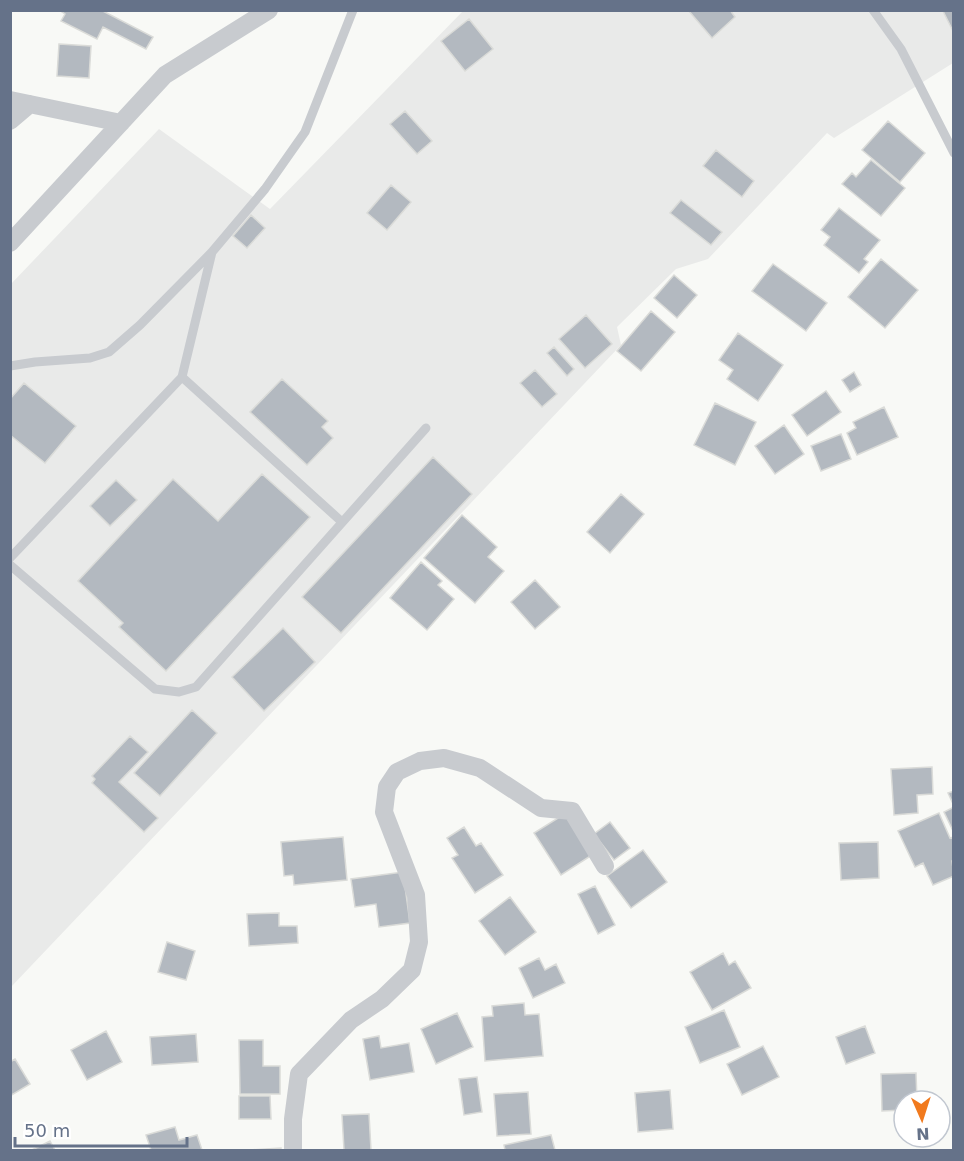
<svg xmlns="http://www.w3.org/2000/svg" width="964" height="1161" font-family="'DejaVu Sans',sans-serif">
	<rect width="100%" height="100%" fill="#f8f9f6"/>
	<path fill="#e9eae9" d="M463 11H953V63L834 138 827 133 708 259 676 269 617 327 621 345 11 987V284L159 129 270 209Z"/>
	<path fill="#b3b9c0" stroke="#dadbd8" stroke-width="1.5" d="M59 10H101L153 37 146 49 103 27 97 39 61 21 65 14Z
		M688 10H730L735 17 712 38Z
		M954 10V33L943 11Z
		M469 19 493 49 465 71 441 41Z
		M59 44 91 46 89 78 57 76Z
		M405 111 432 141 417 154 390 124Z
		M888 121 925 153 900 182 862 150Z
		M716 150 754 181 742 197 703 166Z
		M871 160 905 188 881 216 842 184 852 173 856 177Z
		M391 185 411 202 387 230 367 213Z
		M681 200 722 232 711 245 670 213Z
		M839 208 880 240 864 259 868 262 859 273 824 245 830 237 821 230Z
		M251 215 265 228 247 248 233 236Z
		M881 259 918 290 885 328 848 297Z
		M773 264 827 303 806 331 752 291Z
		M674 275 697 295 677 318 654 298Z
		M651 311 675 332 641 371 617 351Z
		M586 315 612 344 585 368 559 339Z
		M738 333 783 365 758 401 727 379 733 370 719 360Z
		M554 347 574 369 567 376 547 353Z
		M535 370 557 394 542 407 520 383Z
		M854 372 861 385 850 392 842 380Z
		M282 379 328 421 322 427 333 438 307 465 250 412Z
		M24 383 76 426 45 463 10 435V399Z
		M826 391 841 412 807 436 792 415Z
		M715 403 756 422 735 465 694 445Z
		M884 407 898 437 857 455 847 433 856 428 853 422Z
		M784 425 804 454 775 474 755 446Z
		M841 434 851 459 821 471 811 446Z
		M433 457 472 494 341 633 302 597Z
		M262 474 310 517 166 671 119 627 123 623 78 581 173 479 218 521Z
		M116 480 137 500 110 526 90 506Z
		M621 494 644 514 610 553 587 532Z
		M462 515 497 547 488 557 504 571 475 603 424 558Z
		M421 562 442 581 438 585 454 599 427 630 390 598Z
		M535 580 560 607 535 629 511 602Z
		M283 628 315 662 264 711 232 677Z
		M192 710 217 733 160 796 134 773Z
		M130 736 148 752 119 782 158 818 144 832 92 783 95 779 92 776Z
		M932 767 933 794 917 795 918 813 894 815 891 769Z
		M954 791V806L948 793Z
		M954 807V833L944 812Z
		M566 813 592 855 561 875 534 833Z
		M939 813 950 838 954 837V860L952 861 954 876 933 885 923 863 915 867 898 831Z
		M610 822 630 848 614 860 594 834Z
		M464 827 476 846 481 843 503 875 475 893 452 858 458 855 447 838Z
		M343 837 347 880 294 885 293 875 284 876 281 842Z
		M878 842 879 878 841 880 839 843Z
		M643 850 667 882 631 908 607 876Z
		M403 872 410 923 379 927 376 904 355 907 351 879Z
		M595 886 615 925 598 934 578 894Z
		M510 897 536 932 505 955 479 921Z
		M279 913V926H297L298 943 249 946 247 914Z
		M167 942 195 951 186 980 158 972Z
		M723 953 729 965 735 961 751 988 712 1010 690 972Z
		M539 958 545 970 556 964 565 983 533 998 519 968Z
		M524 1003 525 1015 539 1014 543 1056 485 1061 482 1017 493 1016 492 1006Z
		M724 1010 740 1047 700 1063 685 1027Z
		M457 1013 473 1047 436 1064 421 1029Z
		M865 1026 875 1053 846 1064 836 1037Z
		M106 1031 122 1062 87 1080 71 1050Z
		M196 1034 198 1062 152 1065 150 1037Z
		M379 1036 381 1048 409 1043 414 1072 370 1080 363 1039Z
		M239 1040H263V1066H280V1094H240Z
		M763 1046 779 1077 742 1095 727 1064Z
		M15 1059 30 1084 10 1096V1062Z
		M916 1073 917 1101H904V1110L882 1111 881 1074Z
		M477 1077 482 1112 464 1115 459 1079Z
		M670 1090 673 1129 638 1132 635 1093Z
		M528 1092 531 1134 497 1136 494 1094Z
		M239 1096H270L271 1119H239Z
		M369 1114 371 1150H344L342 1115Z
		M175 1127 179 1140 197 1135 202 1150H151L146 1135Z
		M551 1135 555 1150H505L504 1145Z
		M50 1141 55 1150H32Z
		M281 1148V1150H250Z"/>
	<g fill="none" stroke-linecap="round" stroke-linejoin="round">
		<path stroke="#c8cbcf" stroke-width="9" d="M873 10 901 49 954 153
			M10 366 35 362 90 358 109 352 140 325 212 252
			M182 377 342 522
			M10 558 182 377 212 252 265 189 305 132 353 10
			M10 565 155 689 179 692 196 687 426 428"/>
		<path stroke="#c8cbcf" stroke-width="18" d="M10 100 121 123
			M10 121 30 104
			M10 243 165 75 269 10
			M293 1150V1119L299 1074 351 1020 382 999 412 970 419 942 416 895 384 812 387 787 397 772 420 761 444 758 480 768 541 808 572 811 605 866"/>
	</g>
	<rect width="964" height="1161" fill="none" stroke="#657289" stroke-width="24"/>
	<g transform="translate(922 1119) rotate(177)"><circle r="28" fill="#ffffff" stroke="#c1c7d0" stroke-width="1.5"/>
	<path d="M0-4.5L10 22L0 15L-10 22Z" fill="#f17a1e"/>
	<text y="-9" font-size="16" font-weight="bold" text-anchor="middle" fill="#657289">N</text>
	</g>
	<path d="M15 1137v9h172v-9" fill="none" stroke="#657289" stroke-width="3"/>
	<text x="24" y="1137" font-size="18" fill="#657289" stroke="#ffffff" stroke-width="4.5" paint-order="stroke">50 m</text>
</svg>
